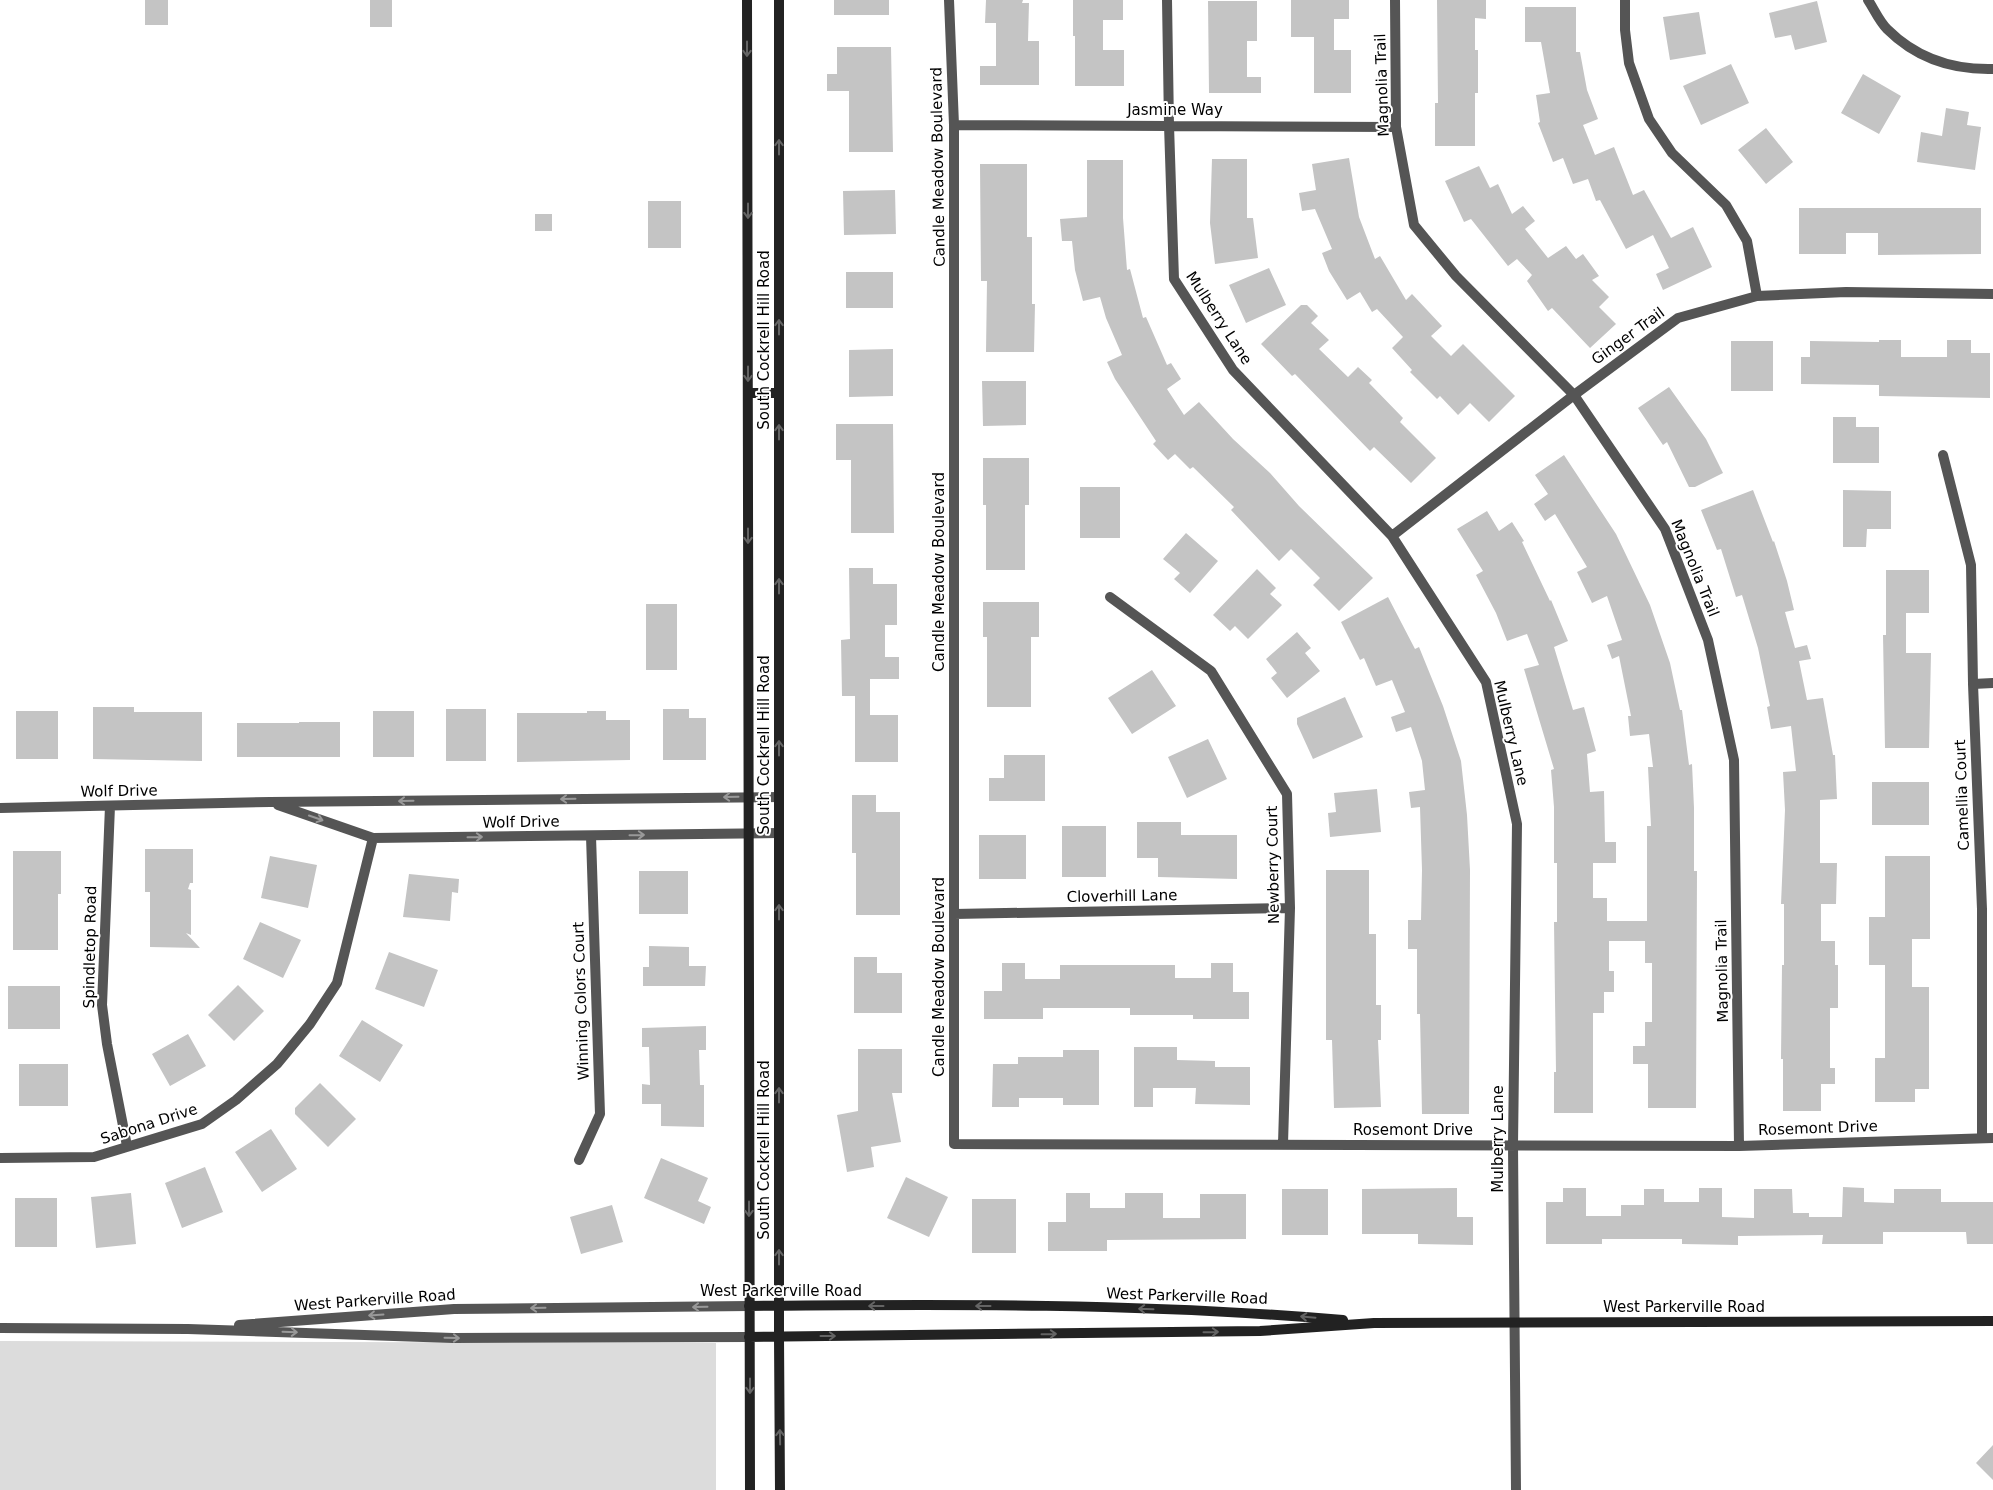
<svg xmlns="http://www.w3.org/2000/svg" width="1993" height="1490" font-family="'DejaVu Sans',sans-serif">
	<rect width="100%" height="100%" fill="#fff"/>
	<path fill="#dcdcdc" d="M0 1341 716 1343V1490H0Z"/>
	<path fill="#c4c4c4" d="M145 0H168V25H145Z
		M370 0H392V27H370Z
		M834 0H889V15H834Z
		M986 0H1023L1022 3H1029L1028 41H1039V85H980V66H996V23H985Z
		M1073 0H1123V20H1103V50H1124V86H1075V36H1073Z
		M1291 0H1349V19H1334V50H1351V93H1314V37H1291Z
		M1437 0H1486V19L1475 18V50H1478V93H1475V146H1435V103H1438Z
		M1208 1H1257V41H1247V77H1261V93H1209Z
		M1817 1 1827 42 1795 50 1791 35 1775 38 1769 13Z
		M1525 7H1576V52H1580L1587 90 1598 119 1583 125 1595 155 1614 147 1633 195 1644 190 1671 238 1693 227 1712 267 1663 290 1656 274 1669 268 1653 235 1626 249 1600 200 1596 201 1588 179 1573 184 1563 158 1553 162 1538 123 1540 122 1536 95 1550 93 1541 42H1525Z
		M1699 12 1706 54 1670 60 1663 17Z
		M837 47H891L893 152H849V91H827V74H837Z
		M1731 64 1749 103 1701 125 1683 86Z
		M1863 74 1901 96 1879 134 1841 113Z
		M1946 108 1969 112 1967 125 1981 127 1975 170 1917 162 1921 132 1942 136Z
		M1766 128 1793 162 1766 184 1738 150Z
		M1349 158 1359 217 1375 259 1380 256 1406 300 1412 294 1442 326 1431 336 1451 356 1463 344 1515 396 1489 422 1470 403 1458 415 1440 396 1437 399 1410 372 1412 370 1392 348 1403 337 1377 309 1372 312 1360 292 1347 300 1329 271 1322 253 1332 249 1315 209 1302 211 1299 193 1316 190 1312 164Z
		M1212 159H1247V218H1253L1258 258 1215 264 1210 223Z
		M1087 160H1123V218L1127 270 1130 269 1143 318 1146 317 1167 365 1171 363 1181 379 1167 389 1184 415 1199 402 1233 439 1270 473 1299 506 1373 578 1339 611 1313 585 1320 578 1291 549 1279 561 1231 510 1234 507 1193 467 1190 469 1175 454 1168 460 1153 444 1156 441 1115 379 1107 362 1122 355 1106 318 1100 297 1083 301 1075 270 1072 241H1062L1060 219 1087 217Z
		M980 164H1027V237H1032V304H1035L1034 352H986L987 281H981Z
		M1479 166 1490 188 1498 184 1512 214 1523 206 1535 221 1525 229 1548 258 1566 246 1576 259 1583 254 1599 276 1592 280 1609 297 1599 307 1616 324 1590 348 1552 308 1548 311 1527 281 1532 275 1517 259 1508 266 1471 219 1464 222 1445 181Z
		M895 190 896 234 844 235 843 191Z
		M648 201H681V248H648Z
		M1799 208H1981V254L1878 255V233H1846V254H1799Z
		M535 214H552V231H535Z
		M1269 268 1286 305 1246 323 1229 285Z
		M846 272H893V308H846Z
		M1301 305H1307L1318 316 1311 323 1329 340 1319 349 1348 377 1358 367 1372 380 1369 383 1403 418 1400 422 1436 458 1411 483 1374 447 1370 451 1295 374 1292 376 1261 344Z
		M1879 340H1901V357H1947V340H1971V353H1990V398L1879 396V385L1801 384V357H1810V341L1879 342Z
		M1731 341H1773V391H1731Z
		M893 349V396L849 397V350Z
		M982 381H1026V425L983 426Z
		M1669 387 1706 439 1723 473 1695 487H1689L1667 442 1663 445 1638 408Z
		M1833 417H1856V427H1879V463H1833Z
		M836 424H893L894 533H851V460H836Z
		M1564 455 1616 534 1650 605 1670 663 1680 710H1682L1689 765 1692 764 1694 808V871H1697L1696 1108H1648V1064H1633V1046H1645V1022H1652V963H1645V941H1609V971H1614V992H1604V1013H1593V1113H1554V1072H1556L1554 922H1557V863H1554V807L1551 770 1554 769 1524 669 1539 665 1527 634 1507 641 1496 613 1476 575 1483 571 1457 529 1487 511 1499 531 1512 522 1524 541 1522 542 1550 601 1551 600 1568 641 1554 647 1573 710 1584 707 1596 751 1587 754 1590 792 1604 791 1605 842H1616V863H1593V898H1607V921H1647V826H1651L1648 767H1653L1649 734 1630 736 1628 716H1631L1619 656 1612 659 1607 645 1622 640 1607 596 1592 603 1577 572 1587 567 1555 514 1545 521 1534 504 1548 494 1535 475Z
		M983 458H1029V505H1025V570H986V505H983Z
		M1080 487H1120V538H1080Z
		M1753 490 1773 542 1774 541 1787 581 1794 610 1785 612 1795 648 1807 645 1811 659 1799 661 1807 700 1823 698 1833 755H1835L1837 799 1820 800V863H1837L1836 904H1821V941H1835V965H1838V1008H1830V1068H1835V1084H1821V1111H1783V1059H1781L1782 965H1784V904H1781L1785 810 1783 772 1796 771 1791 726 1771 729 1767 707 1770 706 1758 648 1742 595 1736 597 1721 549 1717 550 1701 510Z
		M1843 490 1891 491V529H1867L1866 547H1843Z
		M1186 533 1218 561 1190 593 1174 579 1180 573 1163 559Z
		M849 568H873V584H897V625H885V657H899V679H870V715H898V762H855V696H842L841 640 850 639Z
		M1257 569 1276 588 1270 594 1282 605 1248 639 1235 626 1230 631 1213 615Z
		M1886 570H1929V613H1906V653H1931L1929 748H1885L1883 635H1886Z
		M1388 597 1415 649 1419 647 1443 706 1461 761 1467 815 1470 870 1469 1114H1422L1420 1014H1417V949H1408V920H1421L1422 870 1420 807 1411 808 1409 792 1425 790 1422 761 1411 727 1396 732 1391 717 1405 712 1392 680 1376 686 1364 658 1360 660 1341 622Z
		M983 602H1039V637H1031V707H987V637H983Z
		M646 604H677V670H646Z
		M1297 632 1311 648 1305 653 1320 671 1287 698 1271 678 1277 673 1266 659Z
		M1152 670 1176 706 1132 734 1108 698Z
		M1345 697 1363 737 1313 759 1297 724V718Z
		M93 707H134V712H202V761L93 759Z
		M446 709H486V761H446Z
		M663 709H689V718H706V760H663Z
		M16 711H58V759H16Z
		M373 711H414V757H373Z
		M587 711H606V720H630V760L517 762V713H587Z
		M299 722H340V757H237V723H299Z
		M1208 739 1227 779 1187 798 1168 757Z
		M1004 755H1045V801H989V778H1004Z
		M1872 782H1929V825H1872Z
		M1377 789 1381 832 1330 837 1328 813 1336 812 1334 793Z
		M852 795H876V812H900V915H856V853H852Z
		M1137 822H1181V835H1237V879L1158 877V858H1137Z
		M1062 826H1106V877H1062Z
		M979 835H1026V879H979Z
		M145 849H193V883H190L188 889 191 890V935L186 933 200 948 150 947V892H145Z
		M13 851H61V894H58V950H13Z
		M270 856 317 865 308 908 261 898Z
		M1885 856H1930V939H1912V987H1929V1089H1915V1102H1875V1058H1885V965H1869V917H1885Z
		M1326 870H1369V934H1376V1005H1381V1040H1378L1381 1107 1334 1108 1332 1040H1326Z
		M639 871H688V914H639Z
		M409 874 459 879 458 893 452 892 450 921 403 917Z
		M260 922 301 940 283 978 243 959Z
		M649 946 689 947V966H706L705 986H643V967H649Z
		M389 952 438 970 424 1007 375 989Z
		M854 957H877V973H902V1013H854Z
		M1002 963H1025V979H1060V965H1175V978H1211V963H1233V992H1249V1019H1193V1015H1130V1008H1043V1019H984V991H1002Z
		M238 985 264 1011 234 1041 208 1015Z
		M8 986H60V1029H8Z
		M362 1020 403 1045 380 1082 339 1056Z
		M706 1026V1050H699L700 1085H704V1127L661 1126V1104H642V1084L650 1085 649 1047H642V1028Z
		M188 1034 206 1066 170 1086 152 1054Z
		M1134 1047H1177V1060L1215 1061V1067H1250V1105L1195 1104 1196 1088H1153V1107H1134Z
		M858 1049H902V1093H892L901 1142 871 1147 874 1167 847 1172 837 1115 858 1111Z
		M1063 1050H1099V1105H1063V1098H1019V1107H992L993 1064H1018V1057H1063Z
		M19 1064H68V1106H19Z
		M320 1083 356 1119 328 1147 295 1114V1108Z
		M271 1129 297 1169 262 1192 235 1152Z
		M661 1158 708 1178 698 1201 711 1207 704 1224 644 1198Z
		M205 1167 223 1212 182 1228 165 1183Z
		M906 1177 948 1197 929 1237 887 1218Z
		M1843 1187 1864 1188V1202L1894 1203V1189H1941V1202H1993V1244H1967L1966 1232H1883V1244H1822L1823 1235 1738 1236V1245L1682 1244V1239H1602V1244H1546V1202H1563V1188H1586V1216H1621V1205H1644V1189H1664V1202H1699V1188H1722V1217L1754 1218V1189H1792L1793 1213H1809V1217H1842Z
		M1457 1188V1217H1473V1245L1418 1244V1234H1362V1189Z
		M1282 1189H1328V1235H1282Z
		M131 1193 136 1244 96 1248 91 1197Z
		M1066 1193H1090V1208H1125V1193H1163V1218H1200V1194H1246V1239L1107 1240V1251H1048V1222H1066Z
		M15 1198H57V1247H15Z
		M972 1199H1016V1253H972Z
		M612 1205 623 1242 581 1254 570 1217Z
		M1993 1445V1480L1976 1463Z"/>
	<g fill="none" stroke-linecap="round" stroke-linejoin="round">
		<path stroke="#555" stroke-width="10" d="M949 0 954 125V1144L1739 1146 1993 1138
			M1167 0 1169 125 1174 279 1233 370 1392 536 1486 682 1517 824 1513 1145 1516 1490
			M1395 0 1396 127 1414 225 1456 276 1574 395 1665 529 1708 640 1734 760 1739 1146
			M1625 0V30L1629 63 1649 119 1672 153 1726 205 1747 241 1757 296
			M1868 0C1874 9 1879 21 1887 29 1916 58 1953 70 1993 69
			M954 125 1396 127
			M1943 455 1971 565 1973 684 1982 909V1138
			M1392 536 1574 395 1678 318 1757 296 1846 292 1993 294
			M1110 597 1211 671 1287 794 1290 908 1283 1144
			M1973 684 1993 683
			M278 805 373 838 779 833
			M110 806 102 1005 107 1044 127 1146
			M0 808 270 802 779 797
			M954 914 1290 908
			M0 1158 94 1157 202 1124 236 1100 277 1064 310 1024 337 983 373 838
			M579 1160 600 1114 591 836"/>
		<path stroke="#555" stroke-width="10" d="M239 1325 454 1309 749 1306
			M0 1328 188 1329 453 1338 749 1337"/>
		<path stroke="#222" stroke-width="10" d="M747 0 750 1490
			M779 0V1337L780 1490
			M748 393H779
			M749 1306C947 1304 1146 1303 1343 1320
			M749 1337 1260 1331 1374 1323 1993 1321"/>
	</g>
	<defs><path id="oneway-shaft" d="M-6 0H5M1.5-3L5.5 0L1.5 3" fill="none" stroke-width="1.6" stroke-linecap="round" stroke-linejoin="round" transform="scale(1.25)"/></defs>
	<g stroke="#646464">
		<use href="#oneway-shaft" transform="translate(747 49) rotate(90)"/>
		<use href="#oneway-shaft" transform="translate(779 147) rotate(-90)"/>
		<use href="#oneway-shaft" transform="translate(748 211) rotate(90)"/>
		<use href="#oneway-shaft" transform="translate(779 327) rotate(-90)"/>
		<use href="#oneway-shaft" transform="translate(748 374) rotate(90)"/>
		<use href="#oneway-shaft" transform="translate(779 432) rotate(-90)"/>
		<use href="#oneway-shaft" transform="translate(748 536) rotate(90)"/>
		<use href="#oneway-shaft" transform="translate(779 586) rotate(-90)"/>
		<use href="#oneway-shaft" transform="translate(779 748) rotate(-90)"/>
		<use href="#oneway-shaft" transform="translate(779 912) rotate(-90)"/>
		<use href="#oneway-shaft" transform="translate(779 1095) rotate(-90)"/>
		<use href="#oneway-shaft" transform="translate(749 1209) rotate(90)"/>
		<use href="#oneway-shaft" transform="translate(779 1257) rotate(-90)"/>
		<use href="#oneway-shaft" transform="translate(876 1306) rotate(180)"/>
		<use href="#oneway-shaft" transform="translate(983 1306) rotate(180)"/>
		<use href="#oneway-shaft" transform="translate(1146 1309) rotate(-178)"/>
		<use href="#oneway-shaft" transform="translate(1308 1317) rotate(-175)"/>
		<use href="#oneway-shaft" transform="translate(1211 1332) rotate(-1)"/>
		<use href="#oneway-shaft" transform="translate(1049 1334) rotate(-1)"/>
		<use href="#oneway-shaft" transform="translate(828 1336)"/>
		<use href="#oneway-shaft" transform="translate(750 1386) rotate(90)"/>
		<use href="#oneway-shaft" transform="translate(780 1437) rotate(-91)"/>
	</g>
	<g stroke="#999">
		<use href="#oneway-shaft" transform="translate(731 797) rotate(179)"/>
		<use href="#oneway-shaft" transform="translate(568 799) rotate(179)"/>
		<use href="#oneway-shaft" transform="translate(406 801) rotate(179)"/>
		<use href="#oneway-shaft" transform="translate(316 818) rotate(19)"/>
		<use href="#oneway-shaft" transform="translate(637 835) rotate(-1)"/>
		<use href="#oneway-shaft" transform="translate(475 837) rotate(-1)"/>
		<use href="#oneway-shaft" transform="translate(700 1307) rotate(179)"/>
		<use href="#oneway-shaft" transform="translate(538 1308) rotate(179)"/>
		<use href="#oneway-shaft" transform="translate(376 1315) rotate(176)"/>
		<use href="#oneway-shaft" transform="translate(290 1332) rotate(2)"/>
		<use href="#oneway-shaft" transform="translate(452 1338) rotate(1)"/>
	</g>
	<g text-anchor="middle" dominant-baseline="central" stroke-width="4" stroke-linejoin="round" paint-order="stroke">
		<g font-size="15" fill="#000" stroke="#fff">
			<text transform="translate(1382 85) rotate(-92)">Magnolia Trail</text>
			<text x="1175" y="110">Jasmine Way</text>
			<text transform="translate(938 167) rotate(-91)">Candle Meadow Boulevard</text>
			<text transform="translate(1219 318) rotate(57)">Mulberry Lane</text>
			<text transform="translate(1628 336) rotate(-36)">Ginger Trail</text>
			<text transform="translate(764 340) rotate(-90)">South Cockrell Hill Road</text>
			<text transform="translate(1695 568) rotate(68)">Magnolia Trail</text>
			<text transform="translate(939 572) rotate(-90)">Candle Meadow Boulevard</text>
			<text transform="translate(1511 733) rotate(77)">Mulberry Lane</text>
			<text transform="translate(764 745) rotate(-90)">South Cockrell Hill Road</text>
			<text transform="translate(119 791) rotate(-1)">Wolf Drive</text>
			<text transform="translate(1962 795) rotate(-92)">Camellia Court</text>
			<text transform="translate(521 822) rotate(-1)">Wolf Drive</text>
			<text transform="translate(1273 865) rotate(-91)">Newberry Court</text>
			<text transform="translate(1122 896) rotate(-1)">Cloverhill Lane</text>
			<text transform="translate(90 947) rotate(-89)">Spindletop Road</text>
			<text transform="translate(1722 971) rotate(-91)">Magnolia Trail</text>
			<text transform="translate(939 977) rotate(-90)">Candle Meadow Boulevard</text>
			<text transform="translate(581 1001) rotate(-92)">Winning Colors Court</text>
			<text transform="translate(149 1124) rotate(-18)">Sabona Drive</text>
			<text transform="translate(1818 1128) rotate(-2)">Rosemont Drive</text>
			<text x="1413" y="1130">Rosemont Drive</text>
			<text transform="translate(1498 1139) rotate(-90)">Mulberry Lane</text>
			<text transform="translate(764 1150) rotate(-90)">South Cockrell Hill Road</text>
			<text x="781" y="1291">West Parkerville Road</text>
			<text transform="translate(1187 1296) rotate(2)">West Parkerville Road</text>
			<text transform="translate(375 1300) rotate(-4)">West Parkerville Road</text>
			<text x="1684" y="1307">West Parkerville Road</text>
		</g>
	</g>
</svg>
